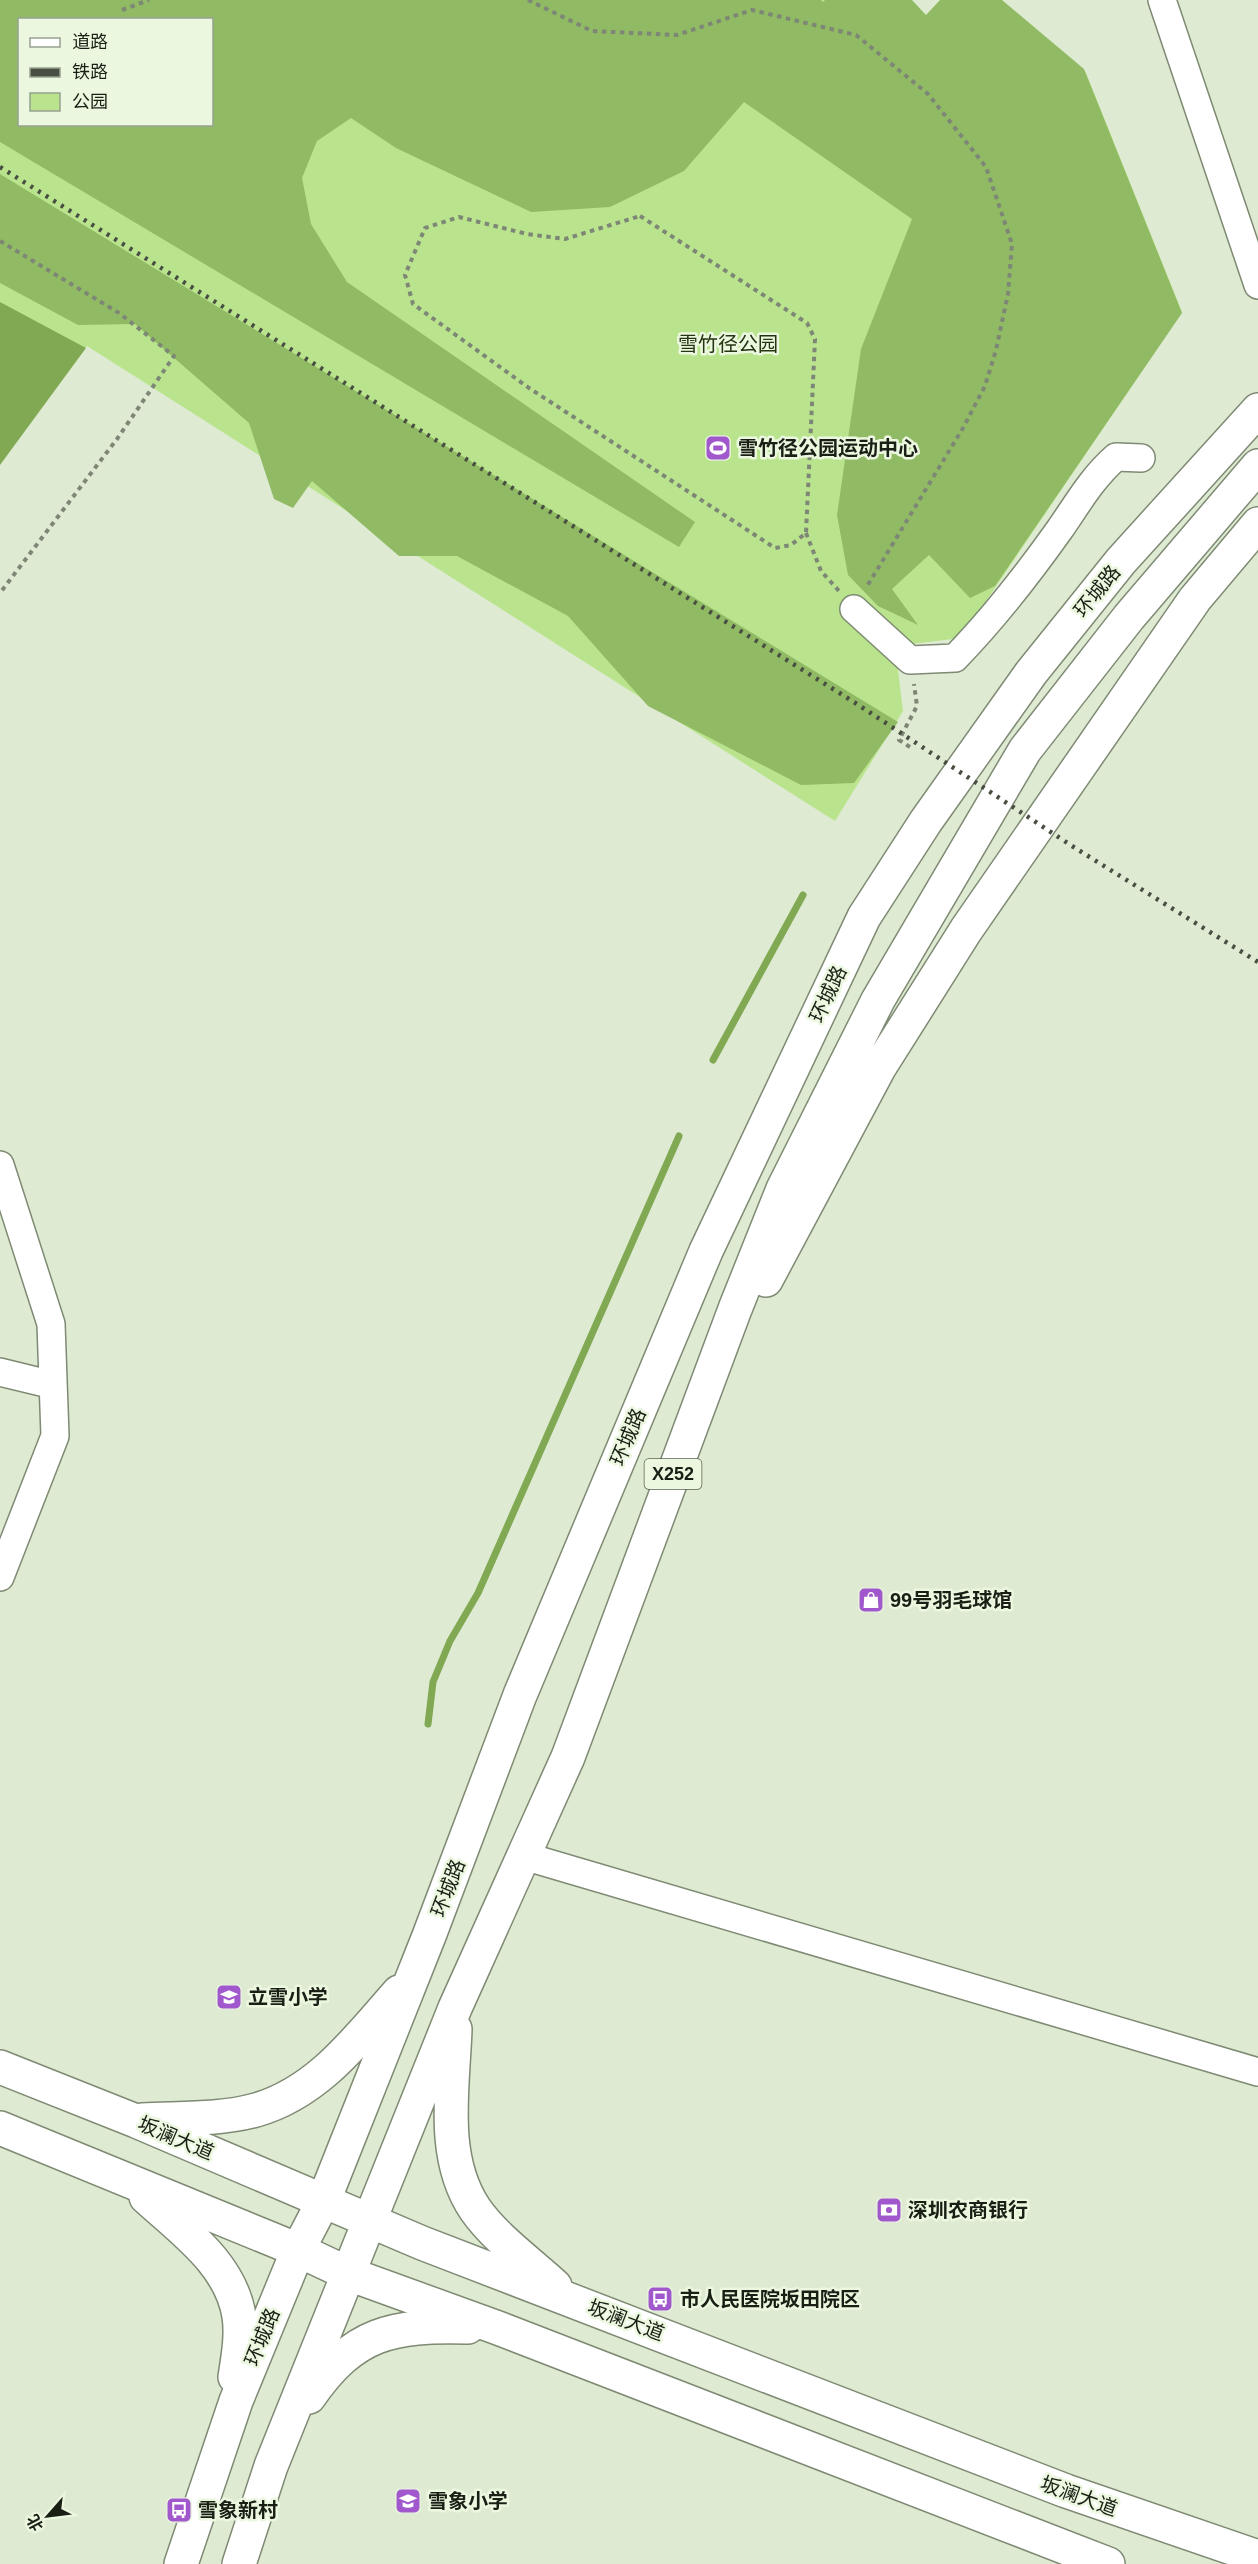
<svg xmlns="http://www.w3.org/2000/svg" width="1258" height="2564" font-family="Helvetica,'Noto Sans SC',sans-serif">
	<rect width="100%" height="100%" fill="#deebd2"/>
	<path fill="#b9e48d" fill-rule="evenodd" d="M0 0H830L1086 73 1182 312 961 638 895 646 903 711 835 821 87 346 0 459ZM20 20H212V124H20Z"/>
	<path fill="#91ba64" fill-rule="evenodd" d="M0 0H821L823 2 825 0H912L926 15 940 0H1002L1084 69 1182 313 995 586 970 598 929 555 892 589 918 625 878 606 848 575 837 515 861 349 912 219 744 102 684 171 610 207 531 212 396 148 351 118 317 141 302 178 311 224 347 282 695 522 679 547 0 142ZM20 20H212V124H20Z
		M0 174 898 722 854 783 801 785 648 706 568 616 457 556H399L312 481 293 508 274 499 249 423 135 324 78 325 0 283Z"/>
	<path fill="#81a953" d="M0 302 86 348 0 465Z"/>
	<g fill="none" stroke-linecap="round" stroke-linejoin="round">
		<path stroke="#81a953" stroke-width="7" d="M713 1060 803 895
			M428 1724 433 1682 450 1641 478 1593 679 1136"/>
		<g stroke="#7e8a73" stroke-width="30">
			<path id="minor" d="M1162 0 1258 285
				M854 609 910 660 955 658C993 619 1028 574 1060 529 1078 503 1092 478 1116 457L1141 458
				M0 1165 51 1324 55 1436 0 1577
				M0 1372 53 1385
				M524 1856 1258 2072"/>
		</g>
		<g stroke="#7e8a73" stroke-width="36">
			<path id="major" d="M766 1280 879 1068 966 930 1195 599 1258 524
				M455 2029C453 2088 440 2157 475 2209 495 2238 529 2262 555 2286
				M0 2067 136 2121 422 2243 1066 2491 1258 2557
				M142 2120C180 2118 220 2120 256 2110 319 2092 358 2038 399 1992
				M0 2128 298 2250 349 2274 498 2328 1108 2564
				M146 2197C183 2231 231 2264 239 2316 242 2336 238 2358 235 2377
				M309 2397C354 2332 392 2325 468 2327
				M181 2564 236 2401 298 2250 324 2200 429 1936 520 1695 706 1251 864 917 926 821 1031 673 1121 561 1258 410
				M239 2564 271 2466 455 2008 568 1757 735 1309 783 1189 878 1000 1025 750 1129 617 1258 466"/>
		</g>
		<path stroke="#7e8776" stroke-width="4" stroke-dasharray="4.5 4.5" stroke-linecap="butt" d="M528 0 592 31 677 35 752 10 856 35 928 94 986 167 1012 244 1008 294 996 350 985 386 963 428 866 588
			M122 10 149 0
			M640 216 807 323 815 339 806 533 791 545 775 548 529 388 413 304 405 275 425 228 459 217 527 234 565 239Z
			M0 241 119 313 174 356 117 439 0 593
			M806 533 821 571 839 591
			M910 747 899 740 917 706 914 684"/>
		<use href="#minor" stroke="#fff" stroke-width="27"/>
		<use href="#major" stroke="#fff" stroke-width="33"/>
		<path stroke="#484f42" stroke-width="4.5" stroke-dasharray="3 6" stroke-linecap="butt" d="M0 167 857 704 1072 846 1258 962"/>
	</g>
	<defs>
		<g id="stadium-square" transform="scale(1.35)"><rect x="-9" y="-9" width="18" height="18" rx="4" fill="#a058cc" stroke="#ebf8df"/><path d="M0-5a6.5 5 0 1 0 0 10a6.5 5 0 1 0 0-10ZM-3.5-1.8h7v3.6h-7Z" fill="#fff"/></g>
		<g id="shop-square" transform="scale(1.35)"><rect x="-9" y="-9" width="18" height="18" rx="4" fill="#a058cc" stroke="#ebf8df"/><path d="M-5-2.5h2.3a2.7 3.5 0 0 1 5.4 0H5L5.5 6h-11ZM-1.5-2.5h3a1.5 2.3 0 0 0-3 0Z" fill="#fff"/></g>
		<g id="school-square" transform="scale(1.35)"><rect x="-9" y="-9" width="18" height="18" rx="4" fill="#a058cc" stroke="#ebf8df"/><path d="M0-5L7-2L0 1L-7-2ZM-4 1L0 2.5L4 1V4Q0 6-4 4Z" fill="#fff"/></g>
		<g id="bank-square" transform="scale(1.35)"><rect x="-9" y="-9" width="18" height="18" rx="4" fill="#a058cc" stroke="#ebf8df"/><path d="M-6-4H6V4H-6ZM0-2.3a2.3 2.3 0 1 0 0 4.6a2.3 2.3 0 1 0 0-4.6Z" fill="#fff"/></g>
		<g id="bus-square" transform="scale(1.35)"><rect x="-9" y="-9" width="18" height="18" rx="4" fill="#a058cc" stroke="#ebf8df"/><path d="M-5-6H5V4H4V6H2V4H-2V6H-4V4H-5ZM-3.5-4V0h7V-4ZM-3.5 1.2v1.5H-2V1.2ZM2 1.2v1.5H3.5V1.2Z" fill="#fff"/></g>
	</defs>
	<g fill-rule="evenodd">
		<use href="#stadium-square" x="718" y="448"/>
		<use href="#shop-square" x="871" y="1600"/>
		<use href="#school-square" x="229" y="1997"/>
		<use href="#bank-square" x="889" y="2210"/>
		<use href="#bus-square" x="660" y="2299"/>
		<use href="#school-square" x="408" y="2501"/>
		<use href="#bus-square" x="179" y="2510"/>
	</g>
	<g text-anchor="middle" dominant-baseline="central" stroke-width="5" stroke-linejoin="round" paint-order="stroke">
		<rect fill="#ebf8df" stroke="#596052" stroke-width="1.5" x="644.5" y="1459" width="57" height="30" rx="4.5"/>
		<g font-size="18" font-weight="bold" fill="#1a1f16">
			<text x="673" y="1474">X252</text>
		</g>
		<g font-size="20" fill="#253511" stroke="#ebf8df">
			<text x="728" y="344">雪竹径公园</text>
		</g>
		<g font-size="20" font-weight="bold" fill="#1a1f16" stroke="#ebf8df" text-anchor="start">
			<text x="738" y="448">雪竹径公园运动中心</text>
			<text x="890" y="1600">99号羽毛球馆</text>
			<text x="248" y="1997">立雪小学</text>
			<text x="908" y="2210">深圳农商银行</text>
			<text x="680" y="2299">市人民医院坂田院区</text>
			<text x="428" y="2501">雪象小学</text>
			<text x="198" y="2510">雪象新村</text>
		</g>
		<g font-size="20" fill="#1a1f16" stroke="#ebf8df">
			<text transform="translate(1097 591) rotate(-51)">环城路</text>
			<text transform="translate(828 994) rotate(-65)">环城路</text>
			<text transform="translate(628 1437) rotate(-67)">环城路</text>
			<text transform="translate(448 1888) rotate(-69)">环城路</text>
			<text transform="translate(176 2138) rotate(23)">坂澜大道</text>
			<text transform="translate(626 2320) rotate(21)">坂澜大道</text>
			<text transform="translate(262 2337) rotate(-68)">环城路</text>
			<text transform="translate(1079 2496) rotate(20)">坂澜大道</text>
		</g>
	</g>
	<rect x="18" y="18" width="195" height="108" fill="#ebf8df" stroke="#97a18f" stroke-width="1.5"/>
	<rect x="30" y="38" width="30" height="9" fill="#ffffff" stroke="#97a18f" stroke-width="1.5"/>
	<text x="72" y="48" font-size="18" fill="#1a1f16">道路</text>
	<rect x="30" y="68" width="30" height="9" fill="#484f42" stroke="#97a18f" stroke-width="1.5"/>
	<text x="72" y="78" font-size="18" fill="#1a1f16">铁路</text>
	<rect x="30" y="93" width="30" height="18" fill="#b9e48d" stroke="#97a18f" stroke-width="1.5"/>
	<text x="72" y="108" font-size="18" fill="#1a1f16">公园</text>
	<g transform="translate(48 2516) rotate(242)" stroke="#ebf8df" stroke-width="4.5" paint-order="stroke">
	<path d="M0-4.5L10 22L0 15L-10 22Z" fill="#1a1f16"/>
	<text y="-9" font-size="16" font-weight="bold" text-anchor="middle" fill="#1a1f16">北</text>
	</g>
</svg>
